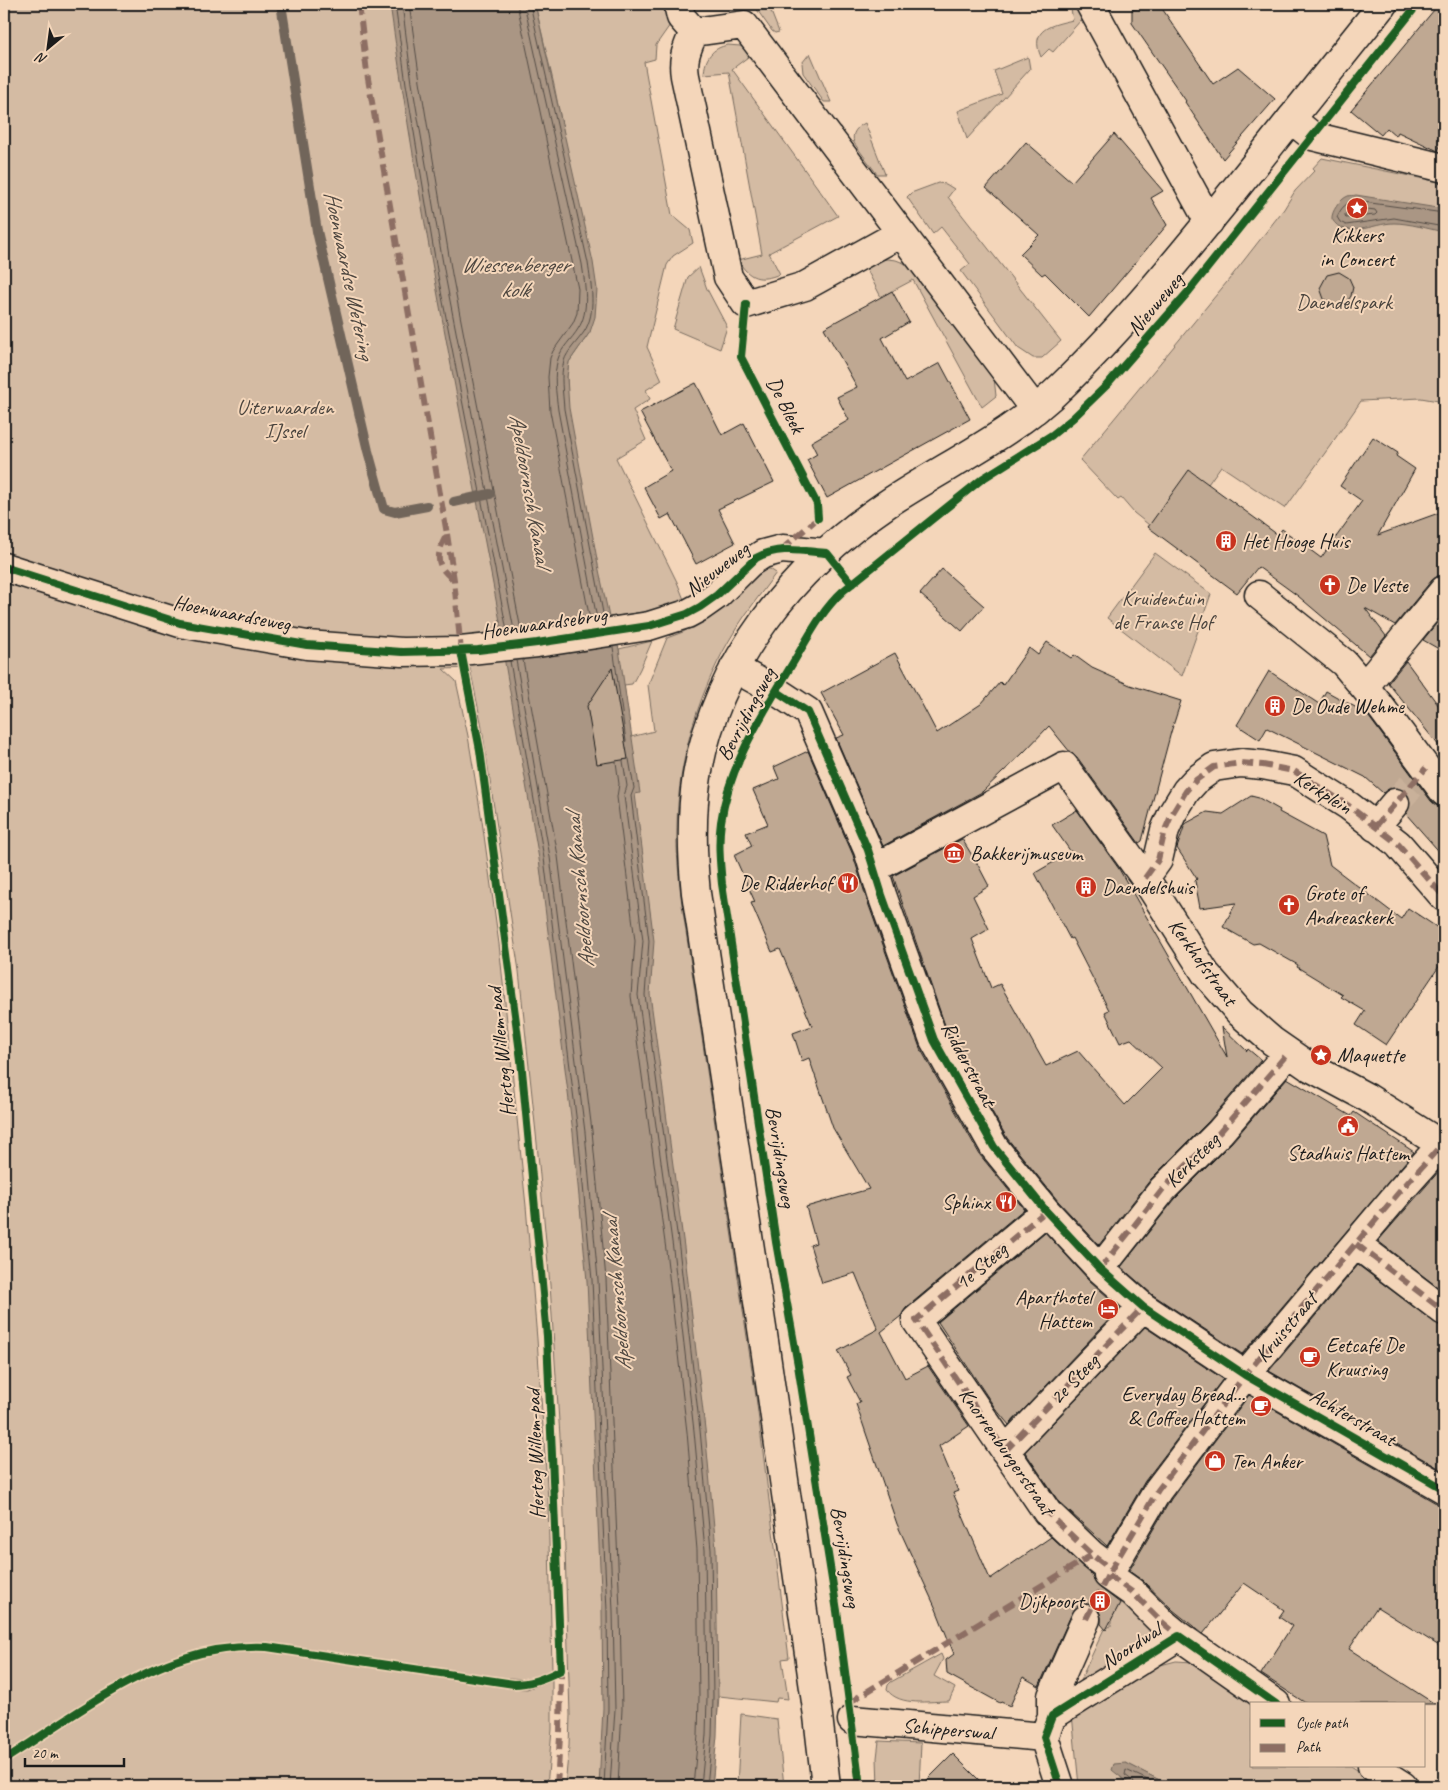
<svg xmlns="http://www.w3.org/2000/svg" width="1448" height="1790" font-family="Caveat,sans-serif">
	<rect width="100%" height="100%" fill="#f4d6ba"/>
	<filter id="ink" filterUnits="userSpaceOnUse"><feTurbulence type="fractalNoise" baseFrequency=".02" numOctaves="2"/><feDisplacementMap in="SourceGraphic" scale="10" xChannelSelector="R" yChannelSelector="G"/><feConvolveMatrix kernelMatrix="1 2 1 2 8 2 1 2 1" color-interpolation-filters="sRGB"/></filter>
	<g filter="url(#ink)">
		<path fill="#d4bba3" stroke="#786c60" d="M4 4H509L567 392V377L569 362 590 332 565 140 554 85 535 4H667L670 25 656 45 655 59 644 62 672 215 690 230 693 243 673 256 667 265 647 347 662 380 646 390 650 399 633 410 646 440 616 458 677 582 685 602 656 610 611 617 619 653V649L652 641 640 669 632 684 624 685 631 737 654 731 648 685 667 638 683 632 722 610 765 569H770L776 573C762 592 748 610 736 629 700 687 678 757 677 825 676 852 679 879 682 905L756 1397 789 1658 782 1659 788 1699 777 1698 776 1702 719 1696 712 1786H565L569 1746 570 1715 563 1482 550 1285 537 1143 519 971 481 722 470 668 443 669 456 681 468 736 482 821 499 944 526 1206 537 1339 548 1500 552 1670 526 1679 509 1678 508 1688 527 1689 552 1680V1729L547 1786H4Z
			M753 4H768L779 32 775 33 772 31Z
			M1070 4H1086L1088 12 1053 52 1049 49 1041 57C1029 29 1051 25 1073 20Z
			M728 45 740 46 752 54 732 69 838 216 769 253 780 274C760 282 749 279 738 260L762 254 729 72 704 74C705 58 712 48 728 45Z
			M810 53 831 102H824L803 73 802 63Z
			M1028 57 1030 69 967 139 958 111 1002 94 994 71Z
			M865 123 885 174H877L854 143C851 133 857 127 865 123Z
			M1322 158 1444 183V402L1421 398 1361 401 1330 446 1287 506 1286 505 1284 508 1221 466 1168 540 1134 513 1121 498 1118 500 1080 460 1227 282 1284 209 1295 191 1314 171 1312 169Z
			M938 183 946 184 954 189 948 197 1061 341 1042 358H1033L1018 348 961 271 970 264 941 227 933 234 907 197 911 193Z
			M887 259 896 260 909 265 994 378 996 396 982 407 913 280 881 297 865 266 875 261Z
			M699 267 707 289 727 327 720 349 673 329 688 277Z
			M1155 553 1211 594 1182 676 1107 618Z
			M1122 1599 1159 1630 1079 1683 1104 1629 1111 1626V1620Z
			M941 1654 943 1659 934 1676 955 1688 949 1701C930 1701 900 1707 887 1690L888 1685 891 1682Z
			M1176 1661 1193 1662 1252 1704V1766H1351L1381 1786H1171L1126 1763 1120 1774 1121 1778 1132 1786H1079L1072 1714 1149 1668Z
			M741 1714 777 1719 784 1786H737Z
			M879 1741 921 1743 919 1786H878L877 1758Z"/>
		<path fill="#aa9684" stroke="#71655a" d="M390 4H535L593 262 597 289 595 317 590 332 569 362 567 377 569 408 599 570 609 617 619 649 640 793 635 794 654 941 650 994 684 1247 705 1429 716 1549 718 1697 717 1736 712 1786H599L603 1708 602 1611 587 1281 573 1133 539 859 505 663 502 632C463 423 419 215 390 4Z
			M1356 195 1444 209V232C1429 229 1409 223 1394 223 1373 223 1345 241 1332 219 1331 212 1340 199 1348 196 1350 195 1353 196 1356 195Z
			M1126 1763 1132 1766 1171 1786H1132L1112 1770 1114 1764Z"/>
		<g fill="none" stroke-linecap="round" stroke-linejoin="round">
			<path stroke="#554d46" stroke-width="1" d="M395 4 406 84 438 276 507 631
				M402 4 412 83 445 275 514 630
				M409 4 420 81 452 274 521 630
				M517 4 578 289 577 313 573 323 553 351 550 358 548 377 550 411 590 620
				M524 4 582 264C585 285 590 311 578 329 572 339 561 348 558 359 553 375 556 393 558 410L597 619
				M530 4 588 263C591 285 597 312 584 332 578 341 567 351 564 361 560 376 563 393 564 409L604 618
				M1352 207 1375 210 1377 213 1375 215 1346 218 1345 215Z
				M1444 213 1356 201C1346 202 1341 208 1337 217L1340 222 1346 225 1394 218 1444 227
				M613 647 626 741
				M516 660 550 857 585 1132 598 1280 613 1611 615 1709 610 1786
				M523 660 558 856 592 1131 606 1279 620 1611 622 1709 618 1786
				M510 661 544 858 578 1132 592 1280 607 1611 608 1709 604 1786
				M629 759 634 788 631 796 649 941 645 995 679 1248 700 1430 711 1550 713 1697 712 1736 707 1786
				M623 761 627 786 624 796 643 941 638 995 673 1249 694 1431 705 1550 707 1697 706 1735 701 1786
				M616 762 619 784 617 797 635 941 631 996 666 1250 687 1432 697 1550 699 1697 698 1735 693 1786
				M1135 1786 1133 1781 1125 1775 1126 1770 1161 1786"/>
			<path stroke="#71655a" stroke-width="10" d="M281 4 317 231 368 451 384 509 395 512 427 506
				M454 502 490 494"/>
		</g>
		<path fill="#bfa892" stroke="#1c1c1c" d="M1154 4H1159L1213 84 1238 67 1275 99 1223 159 1185 102 1186 101 1132 23V10Z
			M1439 4H1444V137L1438 151 1398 132 1396 136 1387 128 1381 135 1351 110Z
			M1114 134 1163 191 1151 198 1167 225 1089 317 1045 273 1042 275 1020 254 1039 235 986 188 1026 142 1072 182Z
			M1339 272 1349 278 1353 287 1351 296 1346 303 1336 307 1324 299 1320 288 1327 275Z
			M892 291 909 322 882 338 905 382 940 363 970 419 827 498 807 460 817 454 811 442 849 420 837 397 857 387 824 328Z
			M696 383 722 435 744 423 774 482 718 509 735 543 696 564 670 514 661 519 644 487 671 471 640 412Z
			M1373 437 1398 453 1396 456 1415 469 1378 535 1444 511V575L1438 576 1432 580 1395 625 1365 608 1386 636 1369 656 1298 596 1258 567 1237 593 1148 527 1189 470 1278 535 1282 529 1321 558 1362 501 1340 486Z
			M942 569 984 606 962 631 920 594Z
			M1444 614V652L1423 640Z
			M1047 642 1071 658 1074 655 1092 668 1130 685 1181 701 1171 732 1142 841 1139 843 1077 757 1070 752 1049 726 1023 753 982 792 883 846 836 738 844 735 821 693 895 653 937 733 981 704 1000 682 1003 685 1029 648 1038 655Z
			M1406 661 1444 713V752L1388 683Z
			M612 668 628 759 597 764 587 706Z
			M1269 671 1319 704 1326 691 1366 713 1431 801 1437 806 1444 807V857L1406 814 1410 805 1409 797 1405 791 1398 788H1390L1383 793 1365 777 1267 728 1260 740 1237 725Z
			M808 751 853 855 867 900 920 1048 980 1155 1024 1209 906 1308 901 1316 881 1332 905 1378 928 1366 969 1426 939 1446 958 1491 953 1493 990 1579 1051 1537 1092 1575 1094 1581 1099 1587 1120 1603 1106 1630 1101 1624V1617L1098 1609 1093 1605 1085 1604 1082 1600 1080 1605 1072 1613 1039 1686 1023 1677 1010 1706 1001 1702 1000 1703 947 1674 946 1660 954 1654 936 1609 897 1524 856 1404 860 1402 847 1377 851 1375 838 1351 878 1329 855 1273 822 1283 810 1245 816 1243 806 1207 869 1189 833 1128 809 1058 802 1061 793 1033 812 1026 780 949 772 952 751 903 755 902 734 855 752 846 746 833 768 824 753 790 779 779 774 767Z
			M1251 796 1259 798 1280 810 1279 812 1323 836 1330 865 1401 919 1408 908 1444 932V959L1386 1045 1356 1025 1365 1011 1341 997 1343 995 1297 967 1298 965 1259 943 1253 944 1223 927 1236 903 1200 908 1195 881 1197 879 1177 848 1185 824 1207 812 1223 814Z
			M1077 810 1119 869 1227 1057 1222 1027 1247 1051 1248 1049 1261 1060 1209 1121 1151 1179 1099 1245 1058 1201 1007 1138 948 1034 893 876 962 839 978 865 989 886 973 896 989 929 972 939 991 988 1000 984 1046 1066 1078 1051 1125 1105 1162 1068 1131 1039 1120 1043 1105 1012 1109 1010 1072 938 1070 939 1035 873 1071 852 1052 825Z
			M1287 1078 1351 1116 1354 1112 1414 1152 1242 1354 1153 1295 1121 1267 1175 1199 1232 1142Z
			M1440 1170 1444 1173V1292L1378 1241Z
			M1045 1232 1089 1280 1120 1308 1009 1425 995 1408 938 1322Z
			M1358 1265 1435 1323 1444 1326V1471L1269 1371Z
			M1145 1327 1223 1379 1145 1481 1107 1546 1059 1502 1025 1452Z
			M1249 1395 1436 1503 1444 1505V1649L1377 1607 1349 1649 1435 1704H1307L1261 1674 1292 1626 1279 1617 1284 1610 1244 1583 1203 1634 1173 1610 1143 1581 1129 1571 1171 1499Z
			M953 1754 985 1786H921Z"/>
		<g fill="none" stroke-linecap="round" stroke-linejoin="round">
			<path stroke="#c9b19a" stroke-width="28" stroke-dasharray="28 14" stroke-linecap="butt" d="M1395 803 1411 786"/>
			<g stroke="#1c1c1c" stroke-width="31">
				<path id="street" d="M678 4 681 17 694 32
					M1090 4 1209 222
					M694 32 744 25 1035 410
					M694 32C687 49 682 58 685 76L728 277 746 304 805 286 901 233
					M1291 119 1312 136 1444 168
					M4 567 180 623 307 645 402 652 461 651 537 643 649 626 687 614 700 607 717 595 749 563 763 554 782 549 827 553
					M1259 595 1344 663 1380 706 1444 792
					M734 668 776 691 808 712 868 850 882 895 934 1040 994 1147 1046 1211 1100 1269 1143 1307 1245 1375 1444 1489
					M1364 687 1444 590
					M1375 827 1395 803
					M875 868 1064 766 1145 878 1206 974 1240 1013 1272 1041 1308 1066 1368 1098 1442 1145
					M1145 878 1158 860 1165 830 1172 814 1186 791 1196 780 1214 767 1241 763 1263 765 1294 771 1349 806 1398 844 1444 897
					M1046 1211 916 1320 1047 1512 1092 1555 1112 1570
					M1356 1244 1444 1311
					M1100 1269 1163 1189 1220 1132 1288 1053
					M1005 1451 1143 1307
					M1276 1704 1179 1636 1162 1622 1132 1592 1108 1575 1158 1490 1245 1375 1401 1190 1444 1142
					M1052 1716 1179 1636
					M852 1720 1044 1737
					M1372 1766 1403 1786
					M1060 1786 1044 1737 1052 1716V1696L1086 1619"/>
			</g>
			<g stroke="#1c1c1c" stroke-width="31">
				<path id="secondary" d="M826 1786 818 1716 765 1348 696 893C692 854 691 814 697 776 716 662 794 567 887 504 944 466 1014 434 1062 386 1125 325 1181 256 1236 188 1285 126 1334 65 1383 4"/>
			</g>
			<use href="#street" stroke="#f4d6ba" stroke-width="28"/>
			<use href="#secondary" stroke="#f4d6ba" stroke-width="28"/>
			<path stroke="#8d6e63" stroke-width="6" stroke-dasharray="12 6" stroke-linecap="butt" d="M359 4 367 73 447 534C436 555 434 565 454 580
				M447 534 454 580 461 651
				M782 549 818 518
				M1375 827 1426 768
				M1145 878 1158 860 1165 830 1172 814 1186 791 1196 780 1214 767 1241 763 1263 765 1294 771 1349 806 1398 844 1444 897
				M1046 1211 916 1320 1047 1512 1092 1555 1112 1570
				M1356 1244 1444 1311
				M1100 1269 1163 1189 1220 1132 1288 1053
				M1005 1451 1143 1307
				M1108 1575 1132 1592 1162 1622 1179 1636
				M1086 1619 1108 1575 1158 1490 1245 1375 1401 1190 1444 1142
				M850 1702 1092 1555
				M557 1786 560 1736 561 1670"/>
			<g stroke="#f4d6ba" stroke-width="11">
				<path id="cycleway" d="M746 304 741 357 817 504 818 518
					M4 567 180 623 307 645 402 652 478 650 537 643 649 626 687 614 700 607 717 595 756 558C779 545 802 551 827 553L852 584
					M776 691 808 712 868 850 882 895 934 1040 994 1147 1046 1211 1100 1269 1143 1307 1245 1375 1444 1489
					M4 1760C59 1725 121 1678 184 1658 211 1649 239 1646 267 1647L514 1684C531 1684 546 1678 561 1670L547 1336 521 1060 480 750 461 651
					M860 1786 837 1611 798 1365 776 1242 722 884C720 863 718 843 721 822 729 765 762 715 791 666 807 640 820 612 843 591L982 479 1052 435 1073 418 1107 385 1189 291 1418 4
					M1060 1786 1044 1737 1052 1716 1179 1636 1276 1704"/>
			</g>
			<use href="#cycleway" stroke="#1b5e20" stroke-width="8"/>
		</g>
	</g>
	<defs>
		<g id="sight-disc" transform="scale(1.125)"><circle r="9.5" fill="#c8321e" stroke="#f4d6ba"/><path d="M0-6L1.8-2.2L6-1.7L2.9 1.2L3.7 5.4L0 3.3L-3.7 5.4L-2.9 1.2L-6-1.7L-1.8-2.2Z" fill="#fff"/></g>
		<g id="building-disc" transform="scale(1.125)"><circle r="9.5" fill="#c8321e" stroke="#f4d6ba"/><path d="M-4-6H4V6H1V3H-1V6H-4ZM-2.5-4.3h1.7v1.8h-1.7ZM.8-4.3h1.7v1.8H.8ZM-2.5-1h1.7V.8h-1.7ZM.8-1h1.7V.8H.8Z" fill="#fff"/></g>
		<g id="church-disc" transform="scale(1.125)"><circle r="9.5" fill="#c8321e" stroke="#f4d6ba"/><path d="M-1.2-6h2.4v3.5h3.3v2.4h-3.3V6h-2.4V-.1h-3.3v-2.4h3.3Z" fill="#fff"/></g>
		<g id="museum-disc" transform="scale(1.125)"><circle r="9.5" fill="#c8321e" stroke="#f4d6ba"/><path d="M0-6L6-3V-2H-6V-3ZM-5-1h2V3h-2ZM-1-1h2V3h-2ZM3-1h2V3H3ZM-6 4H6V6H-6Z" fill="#fff"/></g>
		<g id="restaurant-disc" transform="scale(1.125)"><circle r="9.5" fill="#c8321e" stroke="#f4d6ba"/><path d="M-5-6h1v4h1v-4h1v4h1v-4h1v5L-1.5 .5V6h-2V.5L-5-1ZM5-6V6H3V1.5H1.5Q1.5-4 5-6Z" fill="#fff"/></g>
		<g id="civic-disc" transform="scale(1.125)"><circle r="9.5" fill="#c8321e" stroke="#f4d6ba"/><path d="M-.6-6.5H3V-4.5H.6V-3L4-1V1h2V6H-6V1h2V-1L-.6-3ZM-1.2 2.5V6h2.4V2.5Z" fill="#fff"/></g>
		<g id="hotel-disc" transform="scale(1.125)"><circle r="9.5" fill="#c8321e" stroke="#f4d6ba"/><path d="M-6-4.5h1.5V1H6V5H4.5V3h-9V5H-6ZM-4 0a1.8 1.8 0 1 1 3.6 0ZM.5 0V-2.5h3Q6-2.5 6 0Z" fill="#fff"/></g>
		<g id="cafe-disc" transform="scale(1.125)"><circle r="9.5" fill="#c8321e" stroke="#f4d6ba"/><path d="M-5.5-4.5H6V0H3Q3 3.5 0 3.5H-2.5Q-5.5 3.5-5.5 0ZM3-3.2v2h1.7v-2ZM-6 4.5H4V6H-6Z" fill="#fff"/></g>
		<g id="shop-disc" transform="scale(1.125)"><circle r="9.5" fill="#c8321e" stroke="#f4d6ba"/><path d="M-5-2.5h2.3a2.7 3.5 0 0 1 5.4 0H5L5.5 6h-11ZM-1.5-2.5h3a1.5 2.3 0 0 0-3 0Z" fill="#fff"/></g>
	</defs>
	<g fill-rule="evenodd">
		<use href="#sight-disc" x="1357" y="208"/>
		<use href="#building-disc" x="1226" y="541"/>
		<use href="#church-disc" x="1330" y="585"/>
		<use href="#building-disc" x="1275" y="706"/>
		<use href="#museum-disc" x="954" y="853"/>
		<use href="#restaurant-disc" x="848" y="883"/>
		<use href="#building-disc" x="1086" y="887"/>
		<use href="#church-disc" x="1289" y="905"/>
		<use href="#sight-disc" x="1321" y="1055"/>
		<use href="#civic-disc" x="1348" y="1126"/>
		<use href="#restaurant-disc" x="1006" y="1202"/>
		<use href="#hotel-disc" x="1108" y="1309"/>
		<use href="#cafe-disc" x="1310" y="1357"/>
		<use href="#cafe-disc" x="1261" y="1406"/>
		<use href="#shop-disc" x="1215" y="1461"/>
		<use href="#building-disc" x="1100" y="1601"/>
	</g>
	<g text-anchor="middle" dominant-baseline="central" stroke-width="4" stroke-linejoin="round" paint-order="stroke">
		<g font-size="21" fill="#1c1c1c" stroke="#f4d6ba" text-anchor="start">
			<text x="1357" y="235" text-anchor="middle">Kikkers<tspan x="1357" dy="24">in Concert</tspan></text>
			<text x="1242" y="541">Het Hooge Huis</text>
			<text x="1346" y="585">De Veste</text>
			<text x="1291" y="706">De Oude Wehme</text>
			<text x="970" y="853">Bakkerijmuseum</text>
			<text x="832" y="883" text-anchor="end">De Ridderhof</text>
			<text x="1102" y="887">Daendelshuis</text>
			<text x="1305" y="893">Grote of<tspan x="1305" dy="24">Andreaskerk</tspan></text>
			<text x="1337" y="1055">Maquette</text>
			<text x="1348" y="1153" text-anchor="middle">Stadhuis Hattem</text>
			<text x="990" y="1202" text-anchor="end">Sphinx</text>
			<text x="1092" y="1297" text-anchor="end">Aparthotel<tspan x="1092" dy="24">Hattem</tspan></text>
			<text x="1326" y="1345">Eetcafé De<tspan x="1326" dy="24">Kruusing</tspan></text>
			<text x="1245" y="1394" text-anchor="end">Everyday Bread...<tspan x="1245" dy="24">&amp; Coffee Hattem</tspan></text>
			<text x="1231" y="1461">Ten Anker</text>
			<text x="1084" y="1601" text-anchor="end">Dijkpoort</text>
		</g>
		<g font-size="21" fill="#4a443e" stroke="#f4d6ba">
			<text x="1344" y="302">Daendelspark</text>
			<text x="285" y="407">Uiterwaarden<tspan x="285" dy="24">IJssel</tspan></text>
			<text x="1163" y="598">Kruidentuin<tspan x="1163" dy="24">de Franse Hof</tspan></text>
		</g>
		<g font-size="21" fill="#1c1c1c" stroke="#f4d6ba">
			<text transform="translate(1155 304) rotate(-50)">Nieuweweg</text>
			<text transform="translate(786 405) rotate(63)">De Bleek</text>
			<text transform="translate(717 569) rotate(-38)">Nieuweweg</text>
			<text transform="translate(232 613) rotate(11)">Hoenwaardseweg</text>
			<text transform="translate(544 623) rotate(-8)">Hoenwaardsebrug</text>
			<text transform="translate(746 714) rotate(-62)">Bevrijdingsweg</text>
			<text transform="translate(1323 792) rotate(32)">Kerkplein</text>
			<text transform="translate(1203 962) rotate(54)">Kerkhofstraat</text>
			<text transform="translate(501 1052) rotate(-96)">Hertog Willem-pad</text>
			<text transform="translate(969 1064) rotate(62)">Ridderstraat</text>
			<text transform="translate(781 1157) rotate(81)">Bevrijdingsweg</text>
			<text transform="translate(1192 1160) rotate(-45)">Kerksteeg</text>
			<text transform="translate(981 1266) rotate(-40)">1e Steeg</text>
			<text transform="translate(1286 1327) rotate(-50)">Kruisstraat</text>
			<text transform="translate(1074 1379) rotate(-46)">2e Steeg</text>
			<text transform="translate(1353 1417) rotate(30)">Achterstraat</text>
			<text transform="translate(1007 1451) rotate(55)">Knorrenburgerstraat</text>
			<text transform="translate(535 1454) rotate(-92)">Hertog Willem-pad</text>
			<text transform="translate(846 1557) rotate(81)">Bevrijdingsweg</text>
			<text transform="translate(1131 1646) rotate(-33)">Noordwal</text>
			<text transform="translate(948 1729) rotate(5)">Schipperswal</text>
		</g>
		<g font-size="22" font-style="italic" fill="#4e4740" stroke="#f4d6ba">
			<text x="515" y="265">Wiessenberger<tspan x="515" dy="25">kolk</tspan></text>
			<text transform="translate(349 275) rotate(78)">Hoenwaardse Wetering</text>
			<text transform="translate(530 490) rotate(80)">Apeldoornsch Kanaal</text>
			<text transform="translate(580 891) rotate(-95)">Apeldoornsch Kanaal</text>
			<text transform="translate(617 1294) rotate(-95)">Apeldoornsch Kanaal</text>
		</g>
	</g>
	<rect width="1448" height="1790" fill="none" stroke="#f4d6ba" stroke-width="20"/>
	<rect x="10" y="10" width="1428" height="1770" fill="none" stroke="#1c1c1c" stroke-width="2" filter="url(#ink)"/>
	<rect x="1250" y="1702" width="175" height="65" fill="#f4d6ba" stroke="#9e8c7b"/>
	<rect x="1260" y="1719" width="25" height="8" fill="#1b5e20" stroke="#9e8c7b"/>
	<text x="1296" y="1728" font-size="15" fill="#1c1c1c">Cycle path</text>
	<rect x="1260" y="1744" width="25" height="8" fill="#8d6e63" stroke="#9e8c7b"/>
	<text x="1296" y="1752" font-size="15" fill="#1c1c1c">Path</text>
	<g transform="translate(48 48) rotate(209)" stroke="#f4d6ba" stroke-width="4" paint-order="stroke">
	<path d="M0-4L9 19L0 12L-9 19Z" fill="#1c1c1c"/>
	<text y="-8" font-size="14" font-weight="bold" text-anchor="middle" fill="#1c1c1c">N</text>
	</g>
	<path d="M25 1758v8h99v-8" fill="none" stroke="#1c1c1c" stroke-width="2.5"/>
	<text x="32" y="1758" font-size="15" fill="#1c1c1c" stroke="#f4d6ba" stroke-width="4" paint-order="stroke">20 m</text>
</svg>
